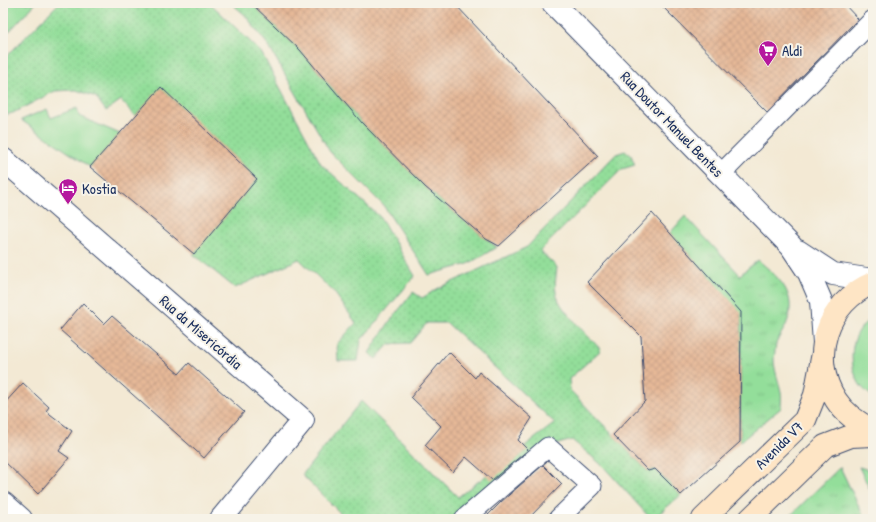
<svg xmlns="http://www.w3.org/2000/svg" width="876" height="522" font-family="'Patrick Hand',sans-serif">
	<defs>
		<pattern id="park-tufts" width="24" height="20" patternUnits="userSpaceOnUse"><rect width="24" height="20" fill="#93de9a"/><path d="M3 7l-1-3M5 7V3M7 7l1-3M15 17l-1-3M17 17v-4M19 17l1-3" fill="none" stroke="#7ebf87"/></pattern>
		<pattern id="garden-dots" width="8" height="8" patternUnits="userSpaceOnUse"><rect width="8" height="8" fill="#93de9a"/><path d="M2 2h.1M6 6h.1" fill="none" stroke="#7ebf87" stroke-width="1.8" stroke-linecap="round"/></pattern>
		<pattern id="building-cross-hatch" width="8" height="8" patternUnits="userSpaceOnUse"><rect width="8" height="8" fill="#e5b897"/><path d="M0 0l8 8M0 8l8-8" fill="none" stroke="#c49e85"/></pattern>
	</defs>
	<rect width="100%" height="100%" fill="#f7f3e8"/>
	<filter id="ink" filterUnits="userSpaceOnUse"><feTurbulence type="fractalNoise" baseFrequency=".025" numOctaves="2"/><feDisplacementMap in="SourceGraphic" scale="8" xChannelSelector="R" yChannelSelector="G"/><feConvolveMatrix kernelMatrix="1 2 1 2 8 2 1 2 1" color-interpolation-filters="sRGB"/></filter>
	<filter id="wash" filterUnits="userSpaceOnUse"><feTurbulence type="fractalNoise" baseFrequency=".012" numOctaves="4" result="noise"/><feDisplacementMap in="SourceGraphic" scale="16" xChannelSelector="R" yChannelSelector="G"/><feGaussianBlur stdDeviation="0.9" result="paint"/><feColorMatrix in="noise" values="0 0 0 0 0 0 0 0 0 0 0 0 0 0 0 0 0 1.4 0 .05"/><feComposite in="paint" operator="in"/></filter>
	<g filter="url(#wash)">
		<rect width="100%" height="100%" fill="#f3e9d4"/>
		<path fill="#93de9a" stroke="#57867c" d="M3 3H36L3 38Z
			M77 108 79 116 120 134 90 167 21 120 47 109 51 118Z
			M873 317V397C867 392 861 388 858 381 847 360 851 330 873 317Z"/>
		<path fill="url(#park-tufts)" stroke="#57867c" d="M685 216 740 275 758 260C779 278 799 294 786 325 784 330 780 335 777 341 775 346 775 353 774 359 774 370 779 382 781 392 782 397 781 403 781 408L740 442 741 313 670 233Z
			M840 467 865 519H787Z
			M859 467 873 471V496Z"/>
		<path fill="url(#garden-dots)" stroke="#57867c" d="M59 3H210L261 52 321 164 380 217 415 276 361 340 358 361H338L337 344 356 323 334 292 299 259 235 288 193 254 257 179 161 88 135 116 121 100 106 111 96 97 76 90 55 91 13 113 3 115V60Z
			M231 3H251L300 50 362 123 425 187 486 239 497 247 468 264 429 275 383 205 330 152 268 45 245 15Z
			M625 151 631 155 635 165 622 169 540 251 557 267C556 277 554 287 557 296 561 311 590 337 601 350L569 379 570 390 648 471 655 469 681 495 653 519H651L603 466 572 440 548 447 465 519H346L302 475 361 401 458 497 555 423 447 323H427L410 343 389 344 376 359 369 353 390 321 413 292 422 298 437 289 527 247 616 154Z"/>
		<g id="blocks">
			<path fill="url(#building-cross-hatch)" d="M251 3H454L598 156 499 246 486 239 425 187 362 123 300 50Z
				M659 3H843L858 19 767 112Z
				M161 87 257 179 194 254 90 167Z
				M652 213 741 312 740 442 681 495 655 469 648 471 613 435 645 401 641 336 587 282Z
				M83 303 104 324 112 316 179 374 189 363 244 412 204 458 60 330Z
				M449 352 475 378 479 372 532 418 518 440 528 450 492 480 466 457 453 472 425 445 441 426 411 397Z
				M23 383 49 407 46 411 72 431 59 451 69 458 38 494 3 460V405Z
				M543 465 562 484 528 519H484L501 502Z"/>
		</g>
	</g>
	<g filter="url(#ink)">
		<use href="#blocks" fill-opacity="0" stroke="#3b4b70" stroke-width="1"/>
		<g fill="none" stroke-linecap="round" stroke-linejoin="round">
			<g stroke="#3b4b70" stroke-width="21">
				<path id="lane" d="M721 174 873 20
					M464 519 548 447 592 486 558 519"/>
			</g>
			<g stroke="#3b4b70" stroke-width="24">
				<path id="street" d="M553 3 791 246 809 273 821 301 824 343
					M3 159 303 420 221 519
					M798 251 833 274 873 280
					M3 503 21 519"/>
			</g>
			<g stroke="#3b4b70" stroke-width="24">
				<path id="secondary" d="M873 283C827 302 808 357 836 400 845 414 858 423 873 430
					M703 519 805 420 815 395 823 353
					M750 519 825 446 851 436 873 435"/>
			</g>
			<use href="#lane" stroke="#fff" stroke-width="19"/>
			<use href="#street" stroke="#fff" stroke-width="22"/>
			<use href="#secondary" stroke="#fee5c5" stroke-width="22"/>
		</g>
	</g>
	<defs>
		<g id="supermarket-pin" transform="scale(1)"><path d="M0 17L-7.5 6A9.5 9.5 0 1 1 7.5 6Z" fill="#b5179e" stroke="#f7f3e8"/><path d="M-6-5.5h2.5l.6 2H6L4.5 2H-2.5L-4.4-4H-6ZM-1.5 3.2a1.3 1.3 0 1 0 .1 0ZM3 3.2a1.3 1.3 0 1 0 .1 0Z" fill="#fff"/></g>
		<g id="hotel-pin" transform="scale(1)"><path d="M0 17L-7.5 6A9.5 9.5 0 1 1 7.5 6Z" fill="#b5179e" stroke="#f7f3e8"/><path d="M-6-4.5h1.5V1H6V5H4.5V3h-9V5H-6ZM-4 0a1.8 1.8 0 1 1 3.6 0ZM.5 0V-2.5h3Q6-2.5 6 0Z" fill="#fff"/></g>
	</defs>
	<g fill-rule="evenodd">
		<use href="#supermarket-pin" x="768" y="50"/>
		<use href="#hotel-pin" x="68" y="188"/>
	</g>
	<g text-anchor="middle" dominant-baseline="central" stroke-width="4" stroke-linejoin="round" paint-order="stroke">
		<g font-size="15" fill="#1b2f5e" stroke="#f7f3e8" text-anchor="start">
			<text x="782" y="50">Aldi</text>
			<text x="82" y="188">Kostia</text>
		</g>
		<g font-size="15" fill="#1b2f5e" stroke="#f7f3e8">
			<text transform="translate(672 124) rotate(46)">Rua Doutor Manuel Bentes</text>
			<text transform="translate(201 332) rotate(41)">Rua da Misericórdia</text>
			<text transform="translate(779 445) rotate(-45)">Avenida V7</text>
		</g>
	</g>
	<rect width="876" height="522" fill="none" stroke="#f7f3e8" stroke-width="16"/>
</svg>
